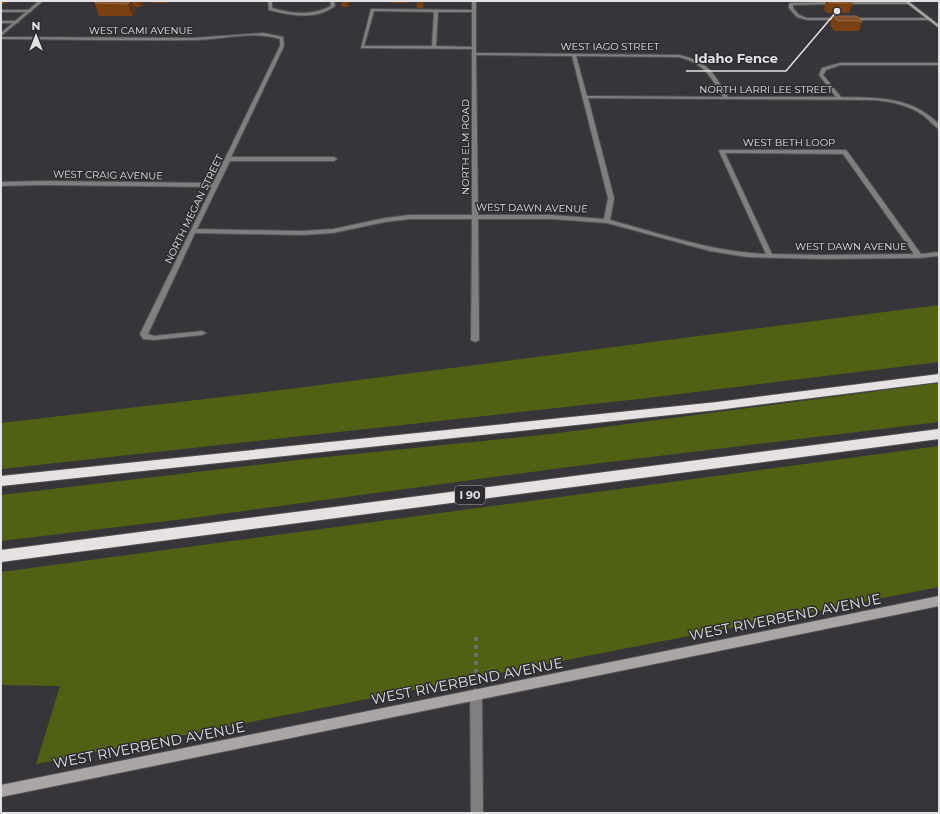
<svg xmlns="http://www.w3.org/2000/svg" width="940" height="814" font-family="Montserrat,sans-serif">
	<rect width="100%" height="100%" fill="#373539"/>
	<path fill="#506113" d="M939 305V362L639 399 1 469V423L289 389Z
		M939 383V422L568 467 184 519 1 541V495L306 459 551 434Z
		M939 446V587L36 764 60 686 1 685V572Z"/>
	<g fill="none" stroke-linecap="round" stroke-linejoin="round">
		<g stroke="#525154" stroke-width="2">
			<path id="lane" d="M268 1H272V8C292 14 312 16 331 6L330 1H334L335 6C315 21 290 15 269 10Z
				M824 1H828L830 3 828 4 793 5V8L799 15 807 18H929L931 19 929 20H807L797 17 789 8V4L791 3 825 2Z
				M842 2H909L911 3 909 4H843Z
				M371 9 475 10 474 12H438L436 46 474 47 476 48 474 49 361 48ZM374 11 434 12 432 46H364Z
				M1 10H30L32 11 30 12H1Z
				M1 21H17L19 22 17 23H1Z"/>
		</g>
		<g stroke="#525154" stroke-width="2">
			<path id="street" d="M39 1H43L1 36V33Z
				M472 1H476V53L679 55C709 62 713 72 728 97H836L819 75 822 68 840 63H939V65H840L826 70 823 75 841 97C879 98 910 96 939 124V129C934 126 929 120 924 116 909 105 893 102 875 100L588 98 614 198 610 220C661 234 713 252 766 254L719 151 720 150H845L847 151 921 254 939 252V256L919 258 823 259 747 257 710 251 607 223 552 219H478L479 340 475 342 471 340 472 219H410L385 222 333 233 301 235 195 233 148 334 154 336 202 331 206 333 202 335 154 340 143 339 140 334 212 187 42 185 1 186V182L42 181 213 183 280 46V39C252 30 221 40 192 40 129 41 65 39 1 39V37L194 38 263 33 283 37 284 46 231 157H334L337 159 334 161H230L197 229 301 231 333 229 385 218 410 215H472ZM476 55 572 56 608 198 604 219 552 215H478ZM576 56 679 57C704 64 710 75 723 97L587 96ZM725 153 843 154 914 254 823 255 772 254Z
				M476 689 480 690 482 694 483 813H471L470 694 472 690Z"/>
		</g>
		<g stroke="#525154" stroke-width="2">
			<path id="secondary" d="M904 1H908L939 25V28Z
				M939 596V606L1 797V785Z"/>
		</g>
		<g stroke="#525154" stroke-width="2">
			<path id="highway" d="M939 374V382L717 410 1 486V476L717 402Z
				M939 429V439L1 562V550Z"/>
		</g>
		<path stroke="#757377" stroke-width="3.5" stroke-dasharray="4 4" stroke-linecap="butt" d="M476 637V682"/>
		<use href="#lane" fill="#807e7e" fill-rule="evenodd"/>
		<use href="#street" fill="#807e7e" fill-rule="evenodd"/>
		<use href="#secondary" fill="#aaa6a6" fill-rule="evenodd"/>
		<use href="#highway" fill="#e7e1e1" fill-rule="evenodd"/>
	</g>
	<path fill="#794012" d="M1 1H11L6 4H1Z
		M65 1H86L85 2Z
		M97 1H149L148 2H145V3L141 7H134L136 12 132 16H99L95 3Z
		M152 1H170L168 3H153Z
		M341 1H351L348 7H342Z
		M360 1H377L376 2H360Z
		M391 1H407V3H391Z
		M417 1H424L423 8H417Z
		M826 1H850L853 3 849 13H827L824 9Z
		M833 16 862 21 859 31H835L830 26Z"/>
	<path fill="#5a3418" d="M5 1H11L6 4Z
		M130 1H132L136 12 132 16 128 4Z
		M139 1H144L145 3 141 7Z
		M347 1H351L348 7Z
		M423 1H424L423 8Z"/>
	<path fill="#845128" stroke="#936846" d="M97 1H130L128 4 95 3Z
		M828 1H850L853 3H830Z
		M833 16H857L862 21H838Z"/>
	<g text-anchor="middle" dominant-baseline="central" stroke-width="3" stroke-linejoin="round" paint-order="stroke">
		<g font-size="10" fill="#e2e1e3" stroke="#2d2b2f">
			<text x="141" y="30">WEST CAMI AVENUE</text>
			<text x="610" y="46">WEST IAGO STREET</text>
			<text x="766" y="89">NORTH LARRI LEE STREET</text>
			<text x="789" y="142">WEST BETH LOOP</text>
			<text transform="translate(465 147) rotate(-90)">NORTH ELM ROAD</text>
			<text transform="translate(108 175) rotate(1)">WEST CRAIG AVENUE</text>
			<text transform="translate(532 208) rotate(1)">WEST DAWN AVENUE</text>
			<text transform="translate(194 209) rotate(-64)">NORTH MEGAN STREET</text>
			<text x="851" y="246">WEST DAWN AVENUE</text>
		</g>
		<rect fill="#2d2b2f" stroke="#acaaad" stroke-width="1" x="455" y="486" width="30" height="18" rx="3"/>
		<g font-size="11" font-weight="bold" fill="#e2e1e3">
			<text x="470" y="495">I 90</text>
		</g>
		<g font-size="14" fill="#e2e1e3" stroke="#2d2b2f">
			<text transform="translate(785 617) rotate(-11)">WEST RIVERBEND AVENUE</text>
			<text transform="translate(467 681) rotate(-11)">WEST RIVERBEND AVENUE</text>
			<text transform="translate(149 745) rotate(-11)">WEST RIVERBEND AVENUE</text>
		</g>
	</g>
	<path fill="none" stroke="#e2e1e3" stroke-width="1.5" d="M837 11L786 71H686"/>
	<circle fill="#e2e1e3" stroke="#2d2b2f" stroke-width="1.5" cx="837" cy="11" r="4"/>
	<g font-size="13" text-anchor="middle" font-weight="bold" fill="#e2e1e3" stroke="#2d2b2f" stroke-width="3" stroke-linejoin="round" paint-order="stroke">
		<text x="736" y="63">Idaho Fence</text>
	</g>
	<rect width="940" height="814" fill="none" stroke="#e2e1e3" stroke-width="4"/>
	<g transform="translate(36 36)" stroke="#2d2b2f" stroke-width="3" paint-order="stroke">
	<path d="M0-3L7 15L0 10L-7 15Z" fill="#e2e1e3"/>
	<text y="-6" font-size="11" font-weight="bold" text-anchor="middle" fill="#e2e1e3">N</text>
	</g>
</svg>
